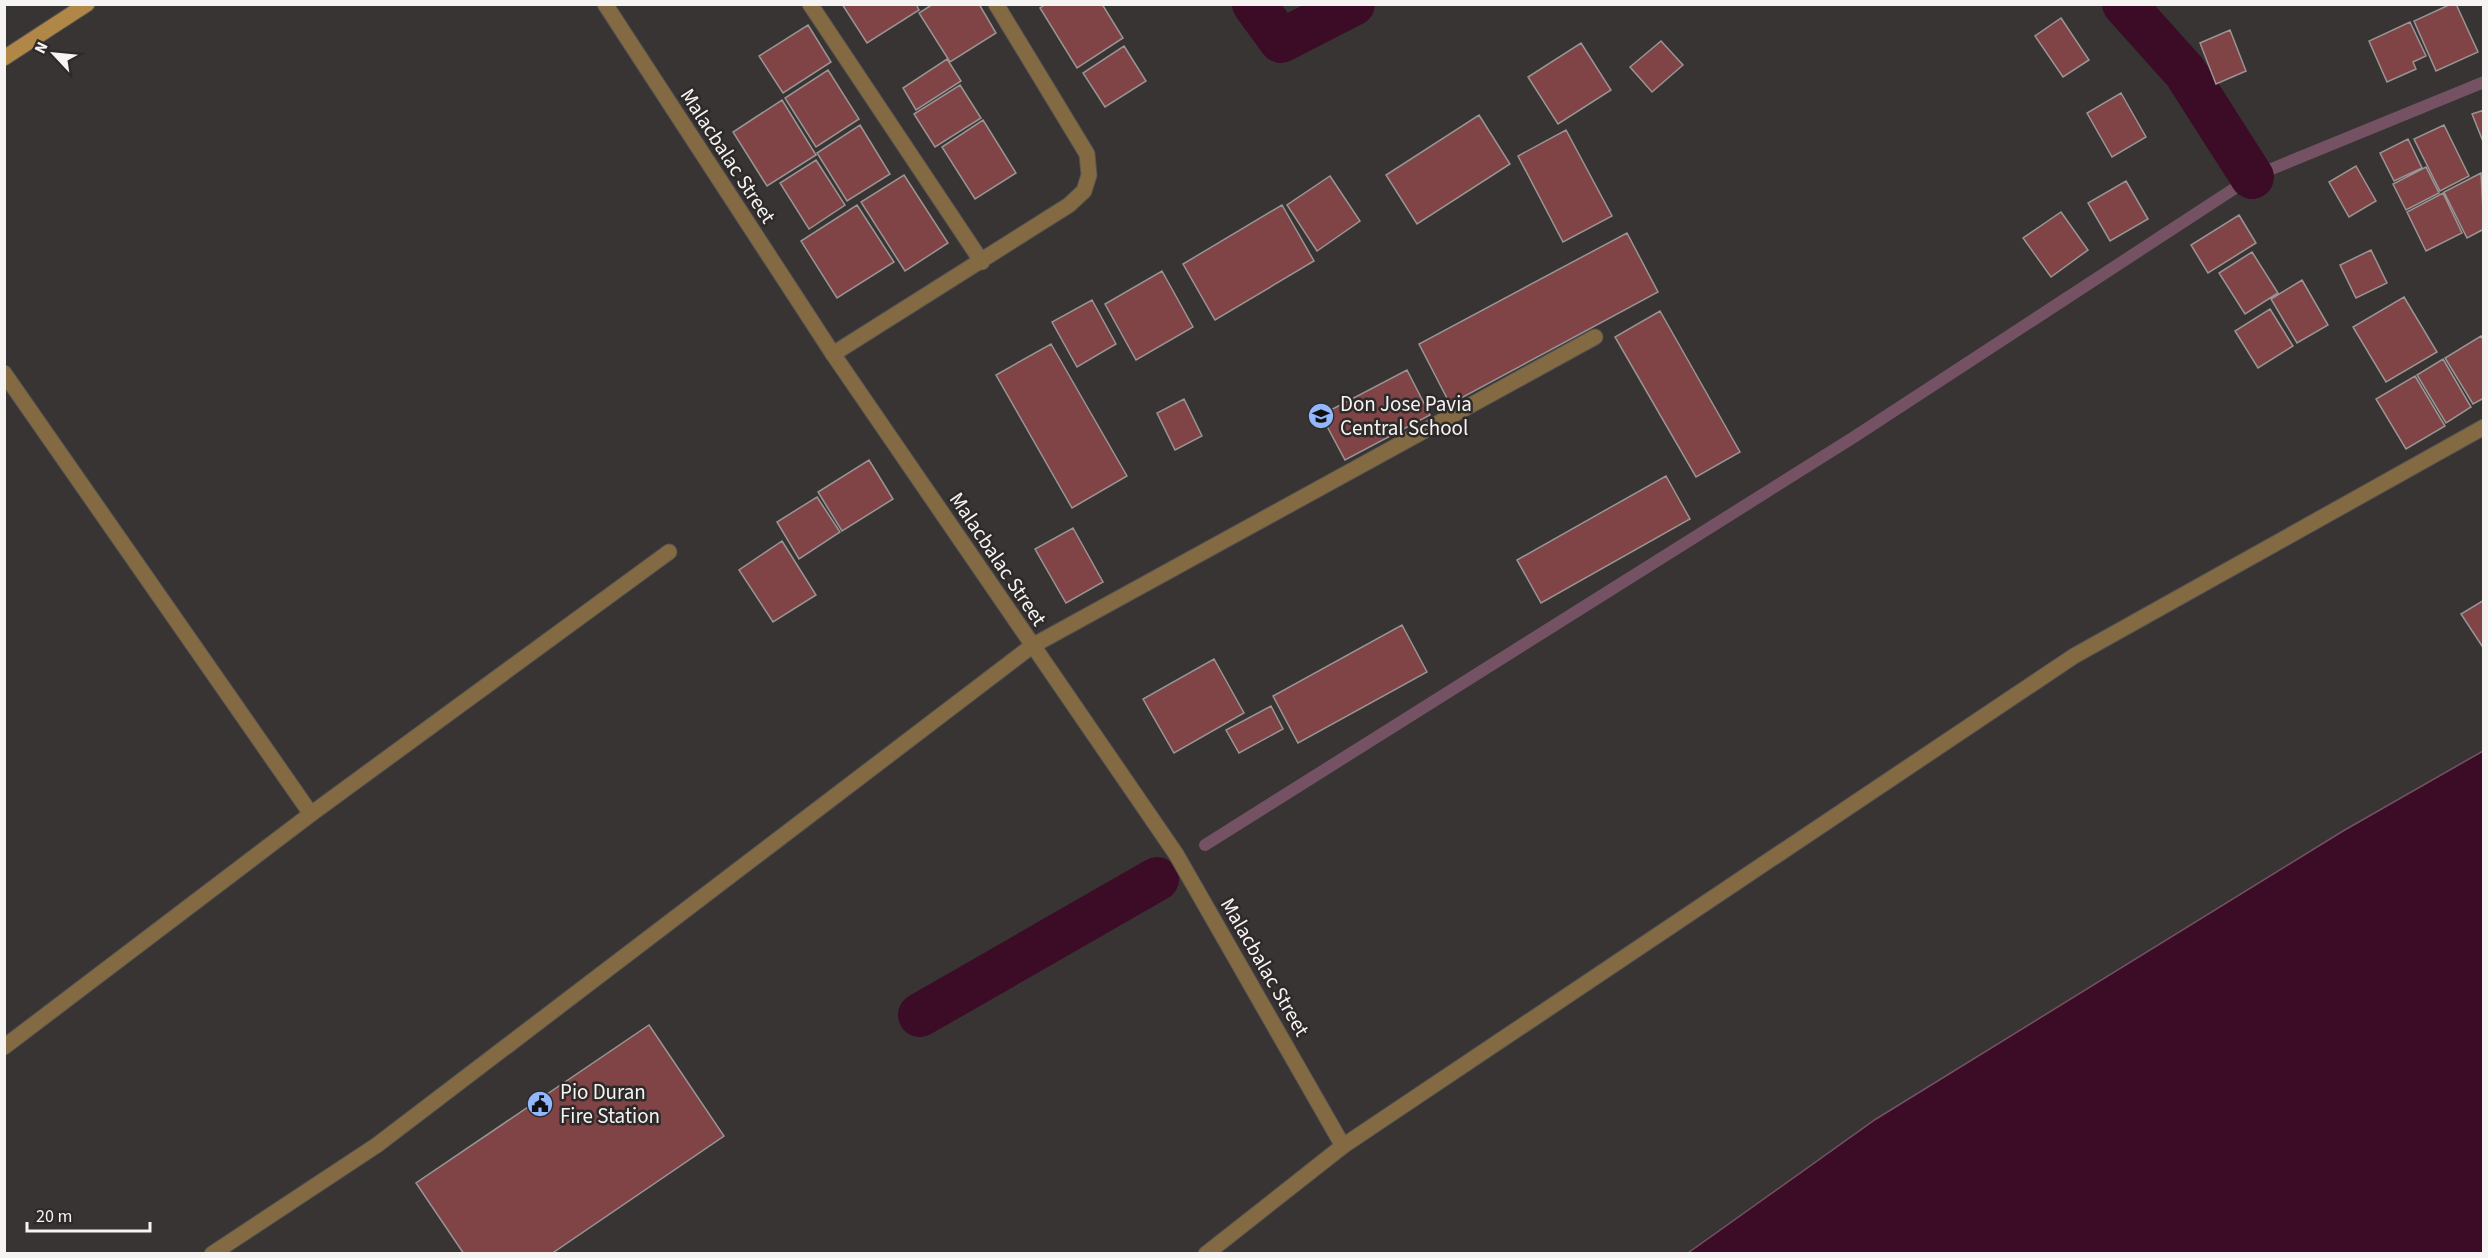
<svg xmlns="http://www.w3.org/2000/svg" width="2488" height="1258" font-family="'Source Sans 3',sans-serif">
	<rect width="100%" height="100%" fill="#373433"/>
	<path fill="#3c0c27" stroke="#745264" stroke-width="1.5" d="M2483 751V1253H1688L1876 1119 2343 831Z"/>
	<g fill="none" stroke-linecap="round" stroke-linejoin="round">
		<path stroke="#745264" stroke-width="12" d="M1205 845 1854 437 2252 177 2484 82"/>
		<path stroke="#3c0c27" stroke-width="44" d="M1254 4 1281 41 1353 4
			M2124 4 2185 72 2252 177
			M920 1015 1157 879"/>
	</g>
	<path fill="#804446" stroke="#999595" stroke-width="1.5" d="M842 4H916L919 10 867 43Z
		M933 4H979L996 33 950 62 919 13Z
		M1046 4H1102L1123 38 1077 68 1040 8Z
		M2451 4H2456L2478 52 2436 71 2414 21Z
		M2061 18 2089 60 2063 77 2035 36Z
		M2410 22 2426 56 2413 62 2416 69 2387 82 2369 41Z
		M808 25 831 62 783 93 759 56Z
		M2230 30 2246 71 2216 84 2200 43Z
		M1661 41 1683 65 1652 92 1630 67Z
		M1581 43 1611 90 1558 124 1528 77Z
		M1124 46 1146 81 1105 107 1083 73Z
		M947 59 961 81 916 110 903 88Z
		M828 70 859 119 816 147 785 98Z
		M960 85 981 118 935 147 914 114Z
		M2121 93 2146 137 2112 157 2087 113Z
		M782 100 816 155 767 186 733 132Z
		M2484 110V144L2472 114Z
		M1479 115 1510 164 1417 224 1386 175Z
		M983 120 1016 173 975 199 942 147Z
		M860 125 890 174 847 201 817 153Z
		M2444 125 2469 176 2440 191 2414 139Z
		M1566 130 1612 216 1563 242 1518 156Z
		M2408 139 2422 168 2394 181 2380 153Z
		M816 160 845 205 809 229 780 183Z
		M2356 166 2376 201 2349 217 2329 182Z
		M2426 167 2439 193 2406 210 2393 184Z
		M2481 173 2484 229 2467 238 2444 192Z
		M904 175 948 243 905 271 861 202Z
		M1330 176 1360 221 1317 251 1287 205Z
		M2126 181 2148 219 2110 241 2088 203Z
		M2443 193 2462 233 2426 251 2407 212Z
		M857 205 894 262 837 298 801 241Z
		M1282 205 1314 261 1215 320 1183 264Z
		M2061 212 2088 250 2051 277 2023 238Z
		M2239 215 2256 243 2208 273 2191 245Z
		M1627 233 1658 292 1450 404 1419 344Z
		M2371 250 2387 283 2356 298 2340 265Z
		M2252 252 2278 293 2245 314 2219 273Z
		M1162 271 1193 327 1136 360 1105 304Z
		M2302 280 2328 325 2297 343 2271 299Z
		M2404 297 2437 352 2386 382 2353 327Z
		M1092 300 1116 344 1077 367 1052 322Z
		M2270 309 2293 346 2258 368 2235 331Z
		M1660 311 1740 452 1696 477 1615 337Z
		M2481 336 2484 341V398L2473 404 2445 358Z
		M1051 344 1127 476 1072 508 996 375Z
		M2443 359 2471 407 2446 423 2417 375Z
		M1407 370 1430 415 1345 460 1321 415Z
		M2415 376 2445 426 2406 449 2376 399Z
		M1184 399 1202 436 1175 450 1157 413Z
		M869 460 893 499 842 531 818 492Z
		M1666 476 1690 519 1541 603 1517 560Z
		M817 497 840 532 799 559 777 522Z
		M1073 528 1103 582 1066 603 1035 549Z
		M782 541 816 595 773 622 739 570Z
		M2484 600V649L2461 614Z
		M1402 625 1427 672 1298 743 1273 696Z
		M1214 659 1244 713 1174 753 1143 699Z
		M1271 706 1283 729 1239 753 1226 730Z
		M649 1025 724 1136 551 1254H464L416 1183Z"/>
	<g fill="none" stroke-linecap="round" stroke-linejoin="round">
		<g stroke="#565352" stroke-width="17">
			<path id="service" d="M1032 646 1595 337"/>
		</g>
		<g stroke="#565352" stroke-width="17">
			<path id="minor" d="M810 4 982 262
				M833 354 1069 205 1084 191 1089 175 1087 154 996 4
				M4 373 311 814
				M4 1047 311 814 669 552
				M1343 1146 2074 656 2484 427
				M212 1254 377 1145 1032 646"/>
		</g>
		<g stroke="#565352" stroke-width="17">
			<path id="tertiary" d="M605 4 833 354 1176 854 1343 1146 1206 1254"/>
		</g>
		<g stroke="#565352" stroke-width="17">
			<path id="secondary" d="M4 58 87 4"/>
		</g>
		<use href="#service" stroke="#846a43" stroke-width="15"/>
		<use href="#minor" stroke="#846a43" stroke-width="15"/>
		<use href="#tertiary" stroke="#846a43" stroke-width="15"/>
		<use href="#secondary" stroke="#b08746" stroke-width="15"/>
	</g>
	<defs>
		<g id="school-disc" transform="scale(1.35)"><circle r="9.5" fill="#93b7fd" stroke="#2d2a29"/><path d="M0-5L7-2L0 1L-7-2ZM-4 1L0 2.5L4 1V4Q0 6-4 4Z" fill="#111"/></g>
		<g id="civic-disc" transform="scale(1.35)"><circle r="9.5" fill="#93b7fd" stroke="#2d2a29"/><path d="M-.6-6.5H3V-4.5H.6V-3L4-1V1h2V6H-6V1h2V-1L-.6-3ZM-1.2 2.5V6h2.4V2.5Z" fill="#111"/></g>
	</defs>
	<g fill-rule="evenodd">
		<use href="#school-disc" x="1321" y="416"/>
		<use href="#civic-disc" x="540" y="1104"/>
	</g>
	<g text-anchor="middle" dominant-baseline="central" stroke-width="5" stroke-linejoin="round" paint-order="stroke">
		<g font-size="21" fill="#f6f4f3" stroke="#2d2a29">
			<text transform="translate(728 156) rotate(57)">Malacbalac Street</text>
			<text transform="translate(998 559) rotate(56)">Malacbalac Street</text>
			<text transform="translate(1265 967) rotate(60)">Malacbalac Street</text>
		</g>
		<g font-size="21" fill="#f6f4f3" stroke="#2d2a29" text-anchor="start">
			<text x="1340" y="404">Don Jose Pavia<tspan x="1340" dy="24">Central School</tspan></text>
			<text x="560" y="1092">Pio Duran<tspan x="560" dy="24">Fire Station</tspan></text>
		</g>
	</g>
	<rect width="2488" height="1258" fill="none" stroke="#f6f4f3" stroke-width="12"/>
	<g transform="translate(54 54) rotate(296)" stroke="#2d2a29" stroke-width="4.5" paint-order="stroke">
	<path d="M0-4.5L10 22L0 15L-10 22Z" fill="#f6f4f3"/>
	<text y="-9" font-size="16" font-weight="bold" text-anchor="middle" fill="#f6f4f3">N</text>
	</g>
	<path d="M27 1222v9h123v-9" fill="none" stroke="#f6f4f3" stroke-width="3"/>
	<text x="36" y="1222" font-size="18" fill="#f6f4f3" stroke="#2d2a29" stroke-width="4.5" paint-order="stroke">20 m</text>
</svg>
